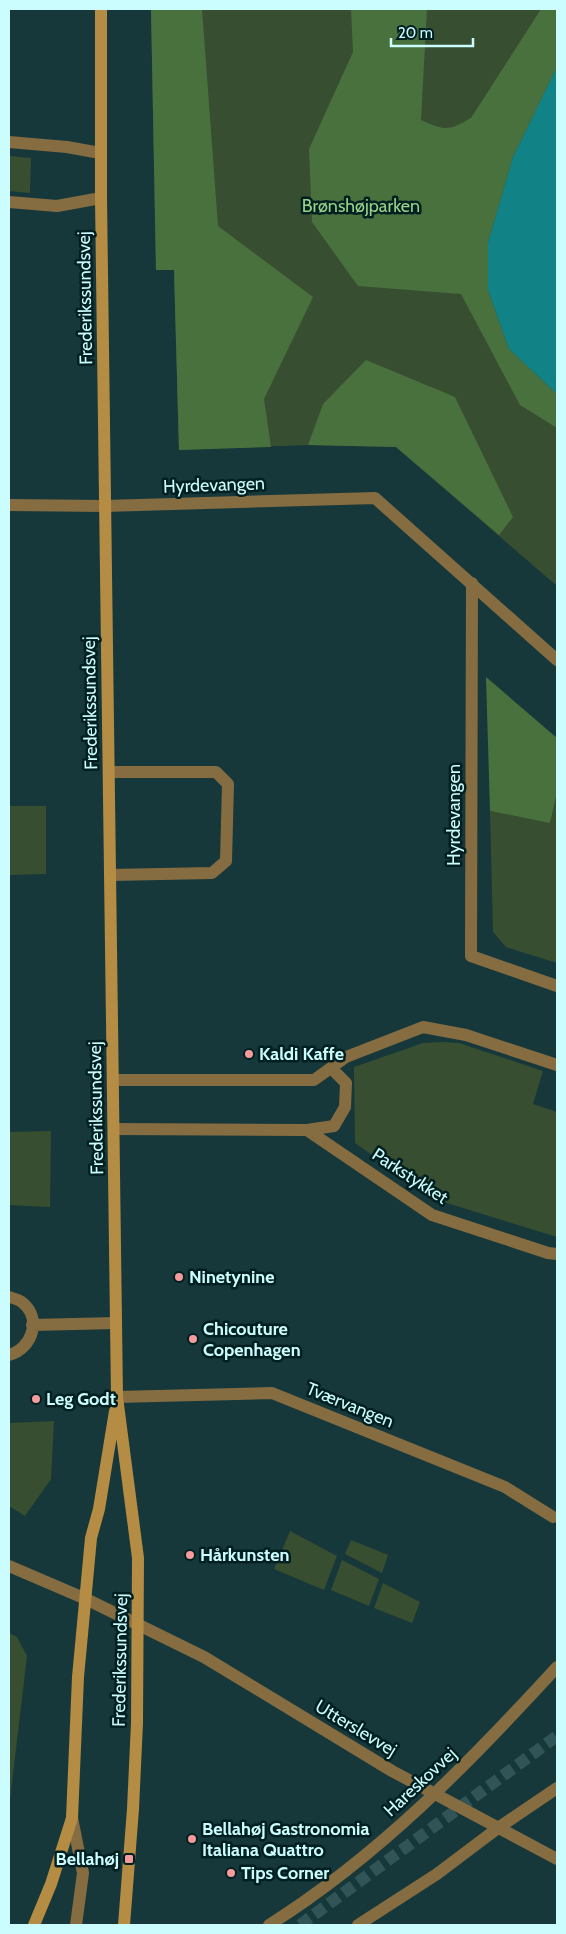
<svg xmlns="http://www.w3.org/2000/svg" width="566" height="1934" font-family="Cabin,sans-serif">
	<rect width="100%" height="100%" fill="#16383a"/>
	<path fill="#384e31" d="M151 9H557V586L396 447 308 445 179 450 174 270H156Z
		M9 156 31 158 30 193 9 191Z
		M557 792V963L506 947 493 932 490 811 549 822Z
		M9 806H46V874L9 875Z
		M442 1042 459 1043 543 1071 533 1104 557 1112V1237L437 1200 355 1143 354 1067 423 1043Z
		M51 1131 50 1207 9 1205V1132Z
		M54 1421 51 1479 25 1516 9 1506 10 1475 9 1423Z
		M290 1531 337 1556 324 1590 274 1569Z
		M351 1540 388 1555 382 1573 345 1554Z
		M342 1560 379 1579 369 1606 331 1590Z
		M383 1583 420 1602 412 1623 374 1608Z
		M9 1633 17 1637 27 1656 9 1808Z"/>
	<path fill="#49713d" d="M151 9H202L218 226 313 297 264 399 271 447 179 450 174 270H156Z
		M351 9H427L421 120C445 131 448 131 471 118L541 9H557V67L513 157 488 243V290L509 349 557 394V428L520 405 461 294 358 286 312 222 309 149 353 52Z
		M366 360 455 397 513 517 499 535 396 447 308 445 323 404Z
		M486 677 557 738V792L550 823 490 811Z"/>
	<path fill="#118286" d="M557 67V394L509 349 488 290V243L513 157Z"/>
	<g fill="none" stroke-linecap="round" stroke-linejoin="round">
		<path stroke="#315557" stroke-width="12" stroke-dasharray="12 6" stroke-linecap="butt" d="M300 1925 557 1736"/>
		<path stroke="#866c41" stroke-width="12" d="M109 772H216L228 784 226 861 212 873 110 875
			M9 1297C13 1298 20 1300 23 1303 42 1319 32 1349 9 1355
			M32 1325 116 1323"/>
		<path stroke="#866c41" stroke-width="12" d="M9 142 67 147 100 153
			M9 202 57 206 101 198
			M9 505 105 506 375 498 557 660
			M472 583 471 956 557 986
			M113 1080H314L346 1057 423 1027 466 1035 557 1065
			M114 1129 307 1130 432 1215 548 1253 557 1254
			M307 1130 334 1126 345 1107 346 1083 331 1068
			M117 1397 272 1393 505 1487 553 1517"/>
		<path stroke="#866c41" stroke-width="12" d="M9 1566 86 1599 204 1657 392 1771 557 1859
			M72 1818 83 1873 76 1925
			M269 1925C379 1856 470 1762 557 1667
			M358 1925 437 1874 498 1828 557 1788"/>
		<path stroke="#b58c44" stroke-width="12" d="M101 9V198L117 1397 138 1558 137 1723 133 1809 124 1925
			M34 1925 51 1884 72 1818 78 1677 91 1538 99 1509 115 1411"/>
	</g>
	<g fill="#f59b9c" stroke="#001f21" stroke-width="2">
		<circle cx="249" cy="1054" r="5"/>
		<circle cx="179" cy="1277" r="5"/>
		<circle cx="193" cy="1339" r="5"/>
		<circle cx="36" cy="1399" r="5"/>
		<circle cx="190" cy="1555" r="5"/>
		<circle cx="192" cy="1839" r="5"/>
		<rect x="124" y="1854" width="10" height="10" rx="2.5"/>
		<circle cx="231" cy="1873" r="5"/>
	</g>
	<g text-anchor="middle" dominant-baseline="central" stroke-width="5" stroke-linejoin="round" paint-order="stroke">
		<g font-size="18" fill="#97d286" stroke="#001f21">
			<text x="361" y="206">Brønshøjparken</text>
		</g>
		<g font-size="18" fill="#cbfcfe" stroke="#001f21">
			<text transform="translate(85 298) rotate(-91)">Frederikssundsvej</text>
			<text transform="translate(214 485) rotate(-2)">Hyrdevangen</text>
			<text transform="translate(90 703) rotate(-91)">Frederikssundsvej</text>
			<text transform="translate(454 815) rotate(-90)">Hyrdevangen</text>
			<text transform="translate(96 1108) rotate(-91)">Frederikssundsvej</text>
			<text transform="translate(410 1176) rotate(33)">Parkstykket</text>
			<text transform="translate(350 1405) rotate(22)">Tværvangen</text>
			<text transform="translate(120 1660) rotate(-89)">Frederikssundsvej</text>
			<text transform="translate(356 1728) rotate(31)">Utterslevvej</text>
			<text transform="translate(420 1782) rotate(-43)">Hareskovvej</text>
		</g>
		<g font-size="18" font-weight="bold" fill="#cbfcfe" stroke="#001f21" text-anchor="start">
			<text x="259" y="1054">Kaldi Kaffe</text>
			<text x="189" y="1277">Ninetynine</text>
			<text x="203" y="1329">Chicouture<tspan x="203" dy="21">Copenhagen</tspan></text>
			<text x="46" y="1399">Leg Godt</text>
			<text x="200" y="1555">Hårkunsten</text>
			<text x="202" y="1829">Bellahøj Gastronomia<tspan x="202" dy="21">Italiana Quattro</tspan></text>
			<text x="119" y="1859" text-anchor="end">Bellahøj</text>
			<text x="241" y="1873">Tips Corner</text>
		</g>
	</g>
	<rect width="566" height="1934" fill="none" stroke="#cbfcfe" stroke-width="20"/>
	<path d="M391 38v8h82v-8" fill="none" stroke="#cbfcfe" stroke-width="2.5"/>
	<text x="398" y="38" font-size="15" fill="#cbfcfe" stroke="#001f21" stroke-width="4" paint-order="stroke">20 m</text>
</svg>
